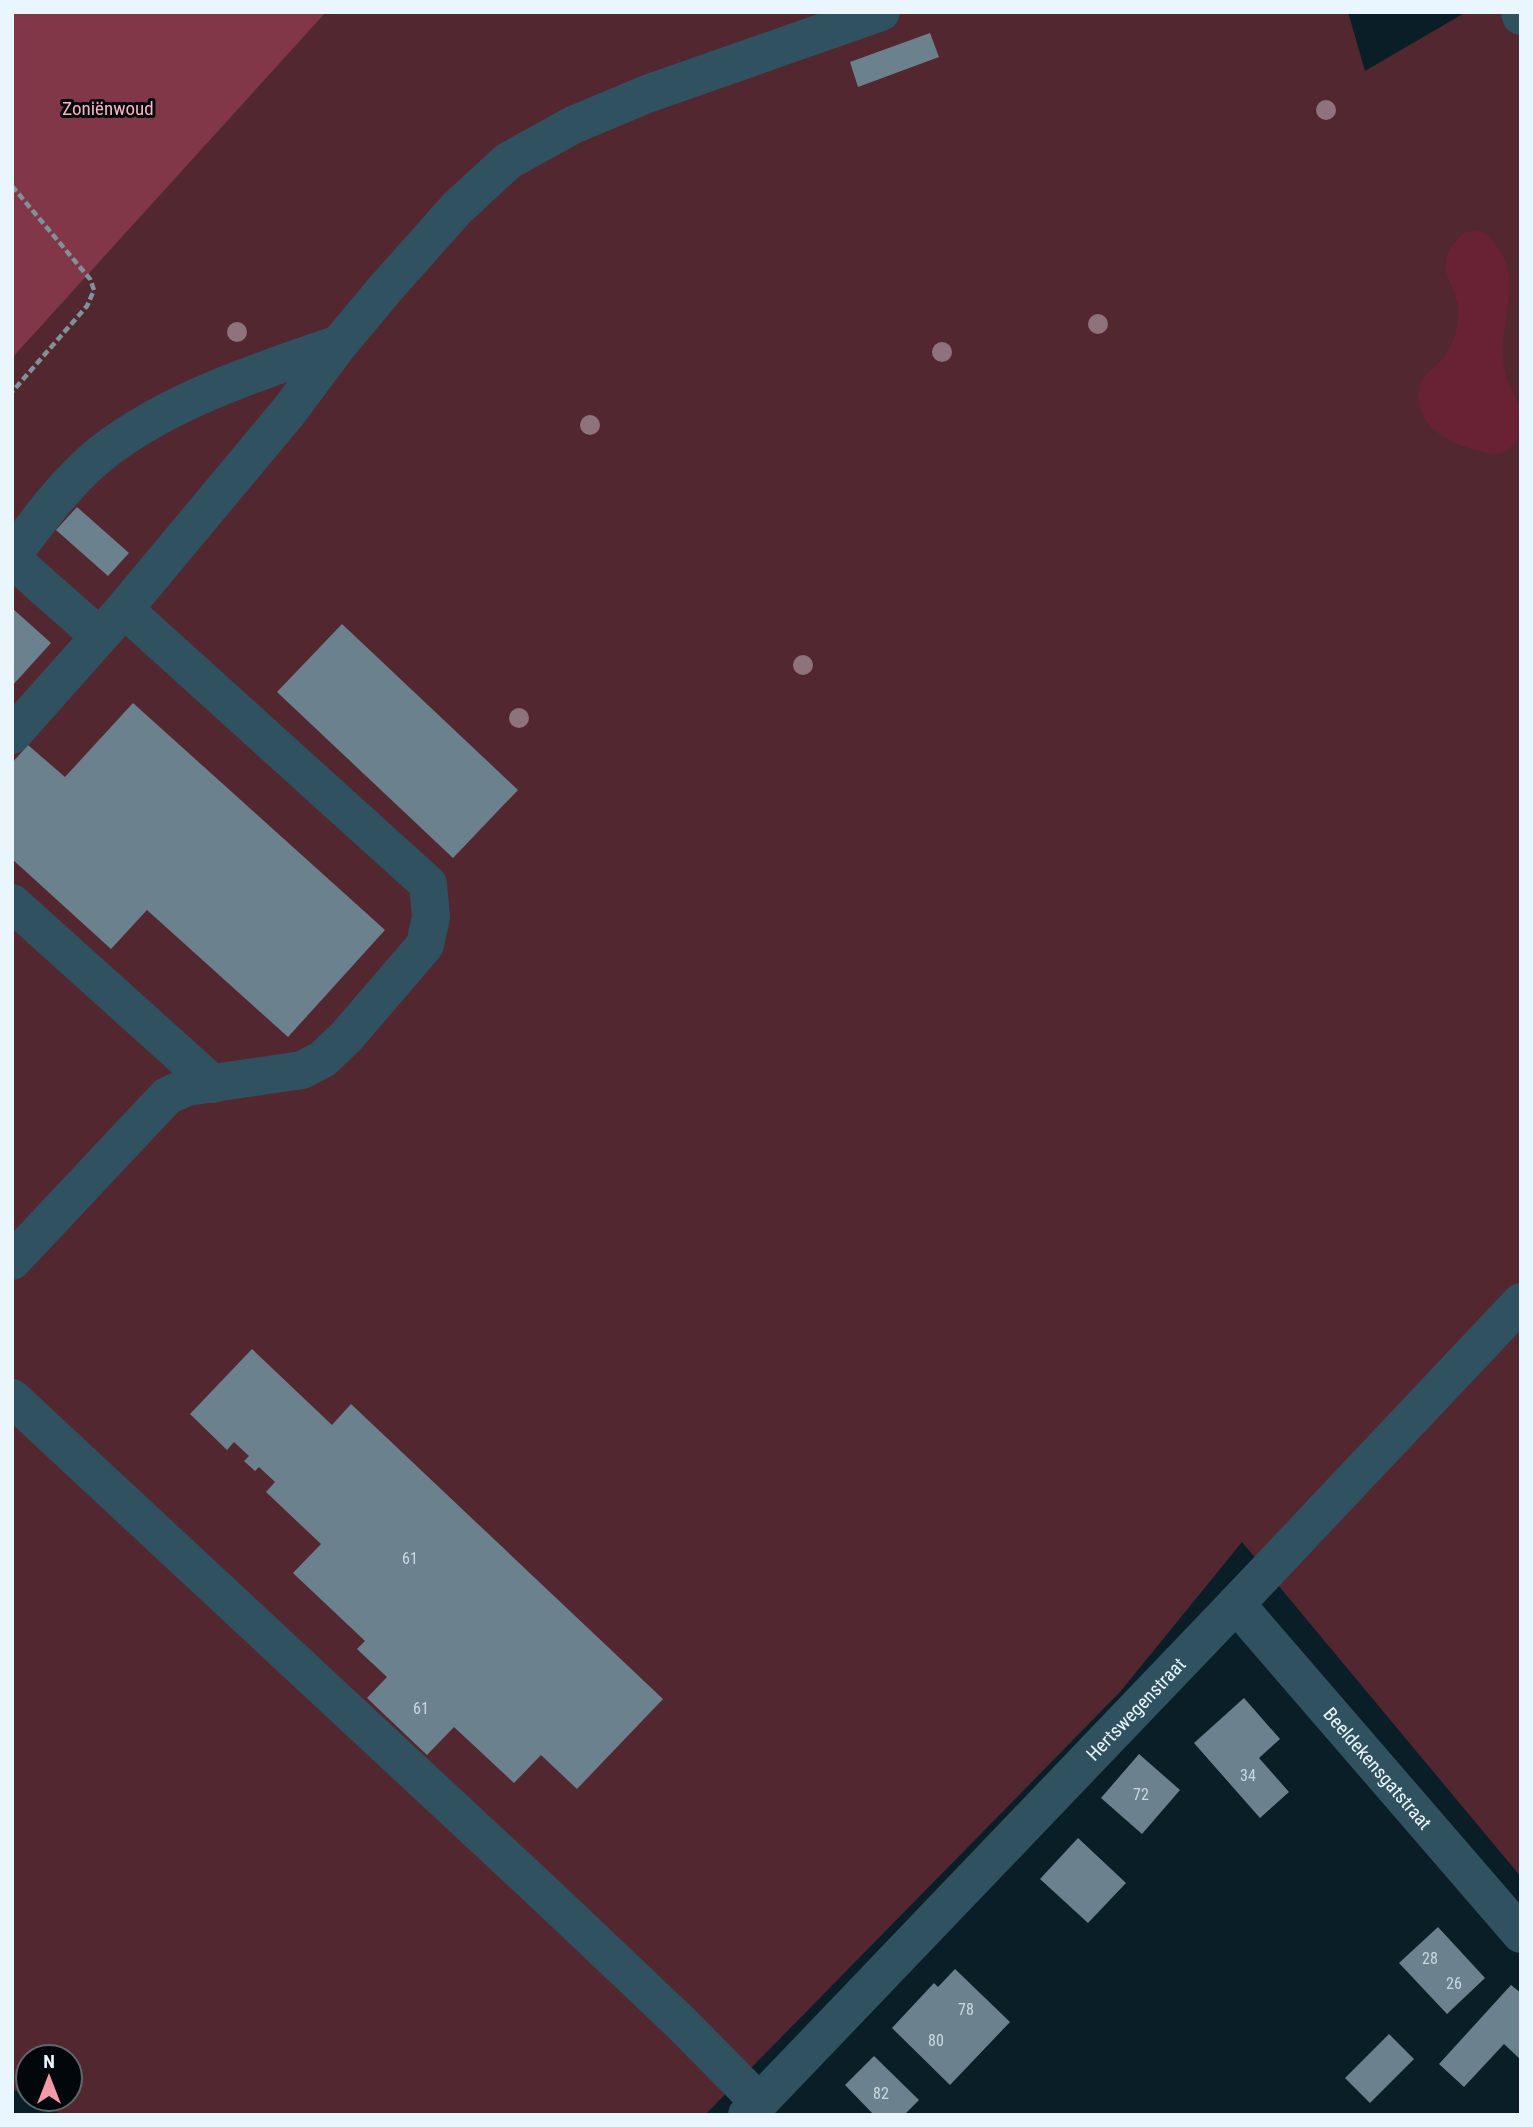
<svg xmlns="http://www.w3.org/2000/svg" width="1533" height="2127" font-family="'Roboto Condensed',sans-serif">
	<rect width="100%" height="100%" fill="#091e27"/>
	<path fill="#522730" d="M12 12H1348L1365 71 1466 12H1521V1877L1242 1542 1120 1692 705 2115H63L31 2099H70V2057H28V2097L12 2089Z"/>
	<path fill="#813747" d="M12 12H326L12 358Z"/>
	<path fill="#692233" d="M1482 231C1533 273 1496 313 1504 367 1506 382 1515 394 1520 408 1522 416 1521 427 1521 435 1516 442 1509 451 1501 453 1494 455 1486 453 1480 451 1452 445 1417 428 1418 394 1418 376 1436 368 1445 356 1453 345 1456 333 1458 320 1464 285 1422 268 1465 232Z"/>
	<path fill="#6b828e" d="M930 33 939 57 858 87 850 62Z
		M77 507 129 553 108 576 56 530Z
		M12 608 51 643 12 686Z
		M342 624 518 790 453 858 277 692Z
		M133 703 385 930 288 1037 147 910 111 949 12 859V763L28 745 65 777Z
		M252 1349 332 1425 351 1404 663 1699 577 1789 541 1755 514 1783 454 1727 427 1755 367 1698 387 1677 357 1649 365 1641 293 1573 321 1544 266 1492 275 1482 259 1467 255 1471 244 1461 249 1456 234 1442 227 1450 190 1414Z
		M1244 1698 1280 1739 1259 1758 1289 1792 1260 1818 1194 1743Z
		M1139 1754 1180 1790 1142 1834 1101 1798Z
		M1078 1838 1126 1883 1088 1923 1040 1879Z
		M1438 1927 1485 1978 1447 2014 1399 1963Z
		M955 1969 1010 2022 950 2085 892 2028 934 1983 938 1987Z
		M1511 1985 1521 1993V2060L1504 2044 1464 2087 1439 2064Z
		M1389 2034 1414 2059 1370 2103 1345 2078Z
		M874 2056 919 2100 904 2115H874L845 2085Z"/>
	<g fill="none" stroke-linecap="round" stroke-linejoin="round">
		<path stroke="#809199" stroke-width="4.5" stroke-dasharray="7 3.5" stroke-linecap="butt" d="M12 186 90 279 94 290 87 306 12 392"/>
		<g stroke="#305160" stroke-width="38">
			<path d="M1520 12 1521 16"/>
			<path d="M12 556C39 519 67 481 103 452 172 399 258 372 339 344"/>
			<path d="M12 559 99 636"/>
			<path d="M12 735 124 609 289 411 339 344 385 289 457 208 508 161 573 125 647 94 881 12"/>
			<path d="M12 903 213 1084"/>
			<path d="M12 1261 167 1096 187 1087 302 1070 323 1059 347 1036 425 945 431 917 428 884 124 609"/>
			<path d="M12 1398 545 1894 680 2022 759 2102"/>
			<path id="s1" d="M1236 1604 1521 1934"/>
			<path id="s2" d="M747 2115 1236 1604 1521 1302"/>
		</g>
	</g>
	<g fill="#8e727c">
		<circle cx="1326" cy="110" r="10"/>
		<circle cx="1098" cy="324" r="10"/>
		<circle cx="237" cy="332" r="10"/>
		<circle cx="942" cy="352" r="10"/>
		<circle cx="590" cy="425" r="10"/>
		<circle cx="803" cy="665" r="10"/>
		<circle cx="519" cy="718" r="10"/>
	</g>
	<g text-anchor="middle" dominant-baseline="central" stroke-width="6" stroke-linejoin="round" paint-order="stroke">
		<g font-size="16" fill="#cad9e1">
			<text x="410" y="1558">61</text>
			<text x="421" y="1708">61</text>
			<text x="1248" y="1775">34</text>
			<text x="1141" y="1794">72</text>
			<text x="1430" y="1958">28</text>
			<text x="1454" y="1983">26</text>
			<text x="966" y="2009">78</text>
			<text x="936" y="2040">80</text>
			<text x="881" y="2093">82</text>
		</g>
		<g font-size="19" fill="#fbb7c1" stroke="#02070b">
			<text x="108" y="108">Zoniënwoud</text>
		</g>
		<g font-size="19" fill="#e9f6fd" stroke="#02070b">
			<text stroke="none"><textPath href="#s2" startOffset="562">Hertswegenstraat</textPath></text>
			<text stroke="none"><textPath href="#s1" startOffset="217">Beeldekensgatstraat</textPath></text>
		</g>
	</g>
	<rect width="1533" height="2127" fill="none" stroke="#e9f6fd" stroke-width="28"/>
	<g transform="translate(49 2078)"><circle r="33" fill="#02070b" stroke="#5e676c" stroke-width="2"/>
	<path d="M0-5L12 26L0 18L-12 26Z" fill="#f39aa9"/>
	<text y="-10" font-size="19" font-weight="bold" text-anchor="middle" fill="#e9f6fd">N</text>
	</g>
</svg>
